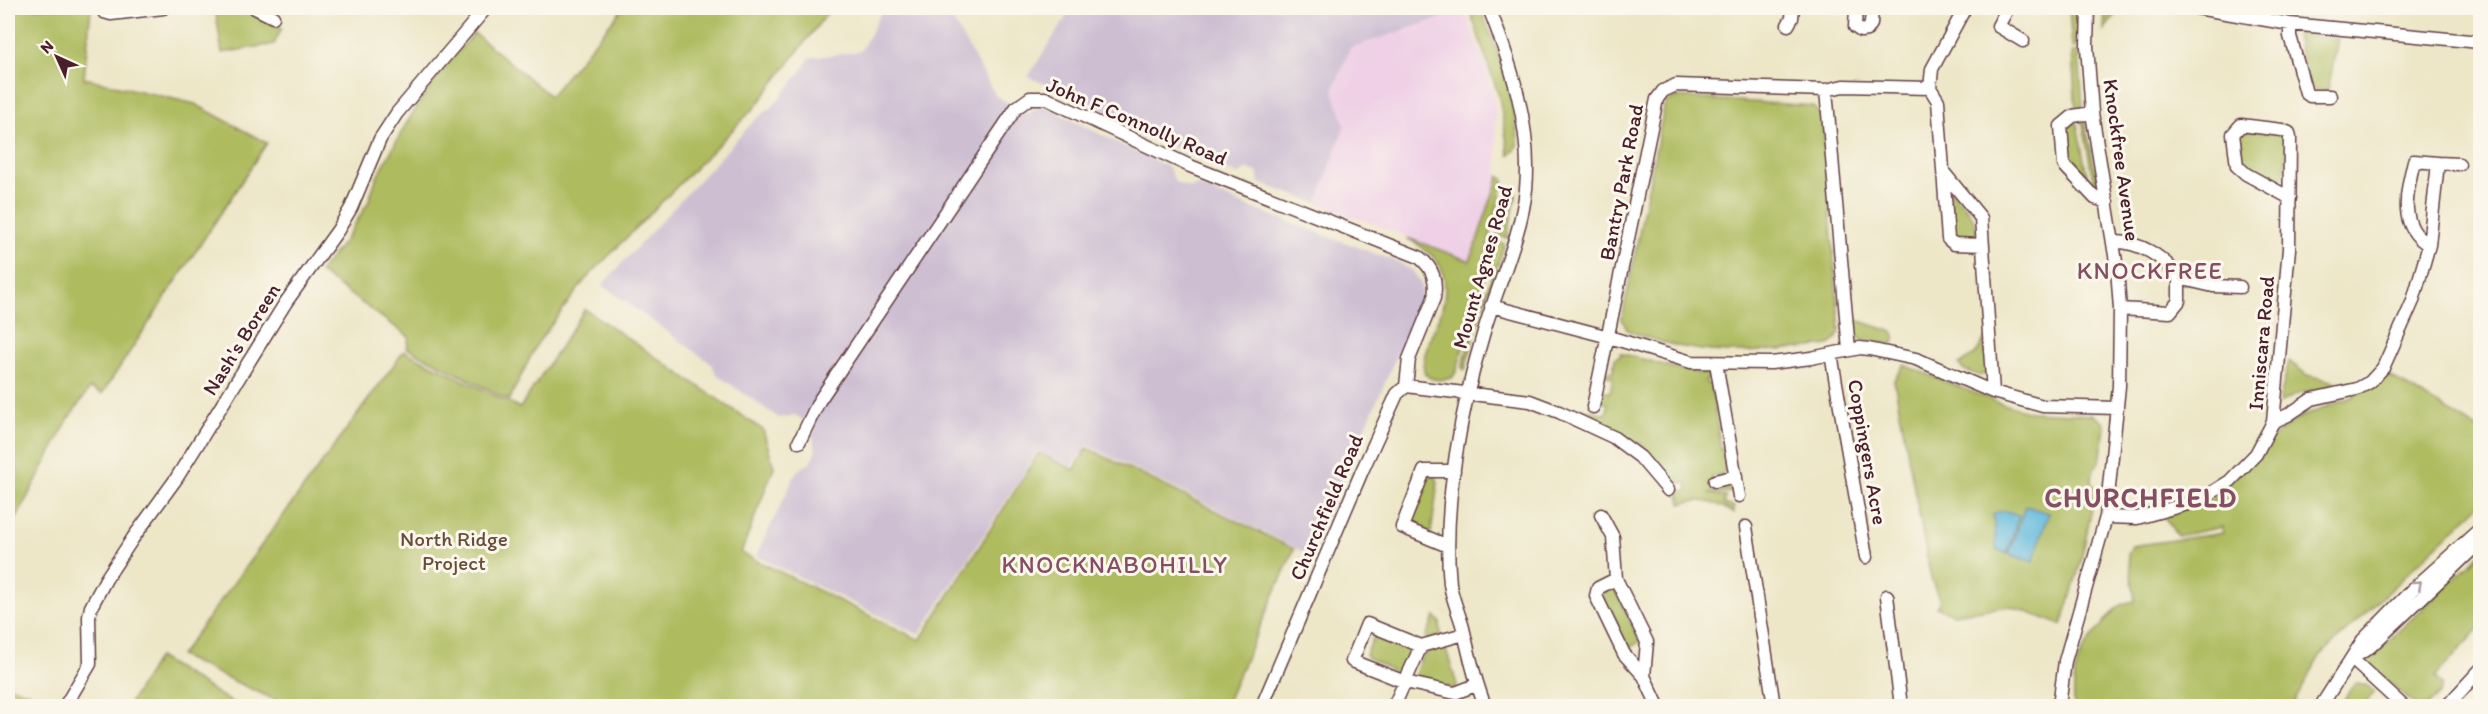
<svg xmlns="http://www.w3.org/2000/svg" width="2488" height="714" font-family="Itim,sans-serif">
	<rect width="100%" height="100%" fill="#fbf7ec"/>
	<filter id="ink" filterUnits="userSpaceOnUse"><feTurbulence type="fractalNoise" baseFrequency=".0167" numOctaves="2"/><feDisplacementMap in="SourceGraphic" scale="12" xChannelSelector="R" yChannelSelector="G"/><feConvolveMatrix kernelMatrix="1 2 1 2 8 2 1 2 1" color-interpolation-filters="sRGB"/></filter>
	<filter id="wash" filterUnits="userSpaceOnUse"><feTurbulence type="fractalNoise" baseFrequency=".008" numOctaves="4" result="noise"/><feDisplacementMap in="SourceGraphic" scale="24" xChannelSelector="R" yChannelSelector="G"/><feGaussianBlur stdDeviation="1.35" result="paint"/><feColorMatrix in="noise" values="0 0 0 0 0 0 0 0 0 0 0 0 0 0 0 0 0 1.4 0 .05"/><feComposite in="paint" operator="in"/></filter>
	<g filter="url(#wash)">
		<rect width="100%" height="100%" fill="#ede6c7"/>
		<path fill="#efd0e6" d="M1465 10 1485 64 1495 102 1498 177 1470 261 1317 203 1345 126 1333 91 1350 47Z"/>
		<path fill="#cdbed2" d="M883 8H942L948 12 996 96 1027 114 1043 106 1169 168 1175 182 1190 188 1198 185 1241 204 1398 262 1413 271 1421 284 1422 297 1310 555 1087 445 1072 467 1038 451 919 635 756 556 797 471 810 463 816 450 812 435 815 428 795 415 779 418 716 374 712 364 602 285 754 121 774 105 804 68 809 58 861 51Z
			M1072 8H1464L1465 10 1350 48 1333 91 1345 125 1317 203 1259 183 1257 172 1247 169 1237 175 1134 129V118L1125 112 1113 119 1105 116 1107 112 1100 107 1028 77Z"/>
		<path fill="#aebb5e" stroke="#7c6d44" stroke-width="1.5" d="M8 8H91L84 78 195 104 267 143 102 394 90 388 69 418 8 534Z
			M236 8 240 10 242 8 282 28 274 44 222 53 216 14Z
			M623 8H831L756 106 585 280 537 344 509 400 407 348 409 337 319 272 345 240 368 203 376 179 406 124 440 72 474 33 550 96Z
			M1469 8H1480C1498 51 1516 95 1518 142L1515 150 1509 155 1499 97Z
			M2069 8H2078L2080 46 2072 48Z
			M2105 8H2121L2104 30Z
			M2298 34 2338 39 2328 90H2315L2309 85 2296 36Z
			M2072 52H2079L2083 110 2076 111Z
			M1676 97 1813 106 1822 117 1840 332 1835 341 1829 345C1753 353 1699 360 1627 330L1622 319 1665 103Z
			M2074 120 2077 124 2089 186 2071 169 2068 129Z
			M2082 120 2085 123 2101 196 2095 190Z
			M2244 130 2279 133 2286 138C2285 151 2290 178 2276 184 2255 175 2245 174 2242 149 2241 141 2240 136 2244 130Z
			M1499 176 1504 180 1485 256 1484 279 1456 372 1452 378C1398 391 1436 329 1442 309 1445 298 1446 287 1444 277 1441 258 1422 247 1407 238L1470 261Z
			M1509 191 1516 194V197L1507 238 1497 236Z
			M1951 191C1963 205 1981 220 1976 239L1956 240 1953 237 1949 192Z
			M1496 240 1504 244V247L1483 306H1481L1491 277V255Z
			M585 309 763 430 774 467 741 553 920 640 1039 453 1074 470 1087 448 1294 549 1225 706H288L180 656 404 351 520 408Z
			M1478 311 1481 312 1465 370 1462 368Z
			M1853 319 1893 332 1895 335V341L1891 344C1870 342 1855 345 1850 322Z
			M1984 340 1987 372 1980 376 1962 369 1959 364 1975 355Z
			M1620 353 1675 368 1709 375 1710 379 1705 381 1707 384H1711L1721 450H1725L1727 463 1723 474 1712 477 1713 487 1728 486 1733 492 1708 493 1726 497 1724 504 1734 507V513C1718 503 1699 497 1681 504L1679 492 1688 491 1687 483H1669L1642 452 1643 446 1641 443 1635 445 1613 431 1574 412 1579 408 1606 414 1608 405 1600 399 1601 391 1610 392 1613 377 1605 376V372H1613L1615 358 1621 355Z
			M2289 361 2307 375 2343 384 2300 393 2279 403Z
			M1904 365 2002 404 2031 412 2092 415 2103 421 2105 427 2100 462 2094 468 2091 482 2096 489 2080 565 2062 625 2010 606 1953 614 1936 607 1940 601 1931 579 1894 380Z
			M2385 373 2480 430V505L2320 656 2292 706H2074C2072 667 2077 654 2102 625 2114 610 2117 604 2135 601L2128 554 2132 546 2223 533 2222 527 2177 536 2163 515 2211 500 2271 439 2296 419 2350 398Z
			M1435 475 1438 482 1431 533 1411 525 1410 520 1427 476Z
			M2480 554V628L2435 677 2442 685 2440 692 2427 706 2414 704 2366 662Z
			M1608 589H1615L1640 642 1627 649 1602 598V593Z
			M1435 616 1440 622 1441 636 1427 640 1426 636Z
			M1375 634 1407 648 1410 654 1402 671 1395 672 1368 658 1366 655Z
			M1440 646 1446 649 1457 685 1455 689 1444 687 1419 678 1416 680 1414 676C1420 660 1422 651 1440 646Z
			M158 657 238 706H128Z
			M2355 682 2366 685 2375 692 2366 702V706H2340Z
			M8 686 36 695 34 706H8Z"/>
		<path fill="#5eb8dc" stroke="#546c84" stroke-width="1.5" d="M2025 506 2049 513 2033 562 2009 554Z
			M2005 511 2019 515 2007 554 1997 551 1993 513Z"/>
	</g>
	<g filter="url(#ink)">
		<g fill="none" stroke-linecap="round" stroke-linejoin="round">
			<g stroke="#623d42" stroke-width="15">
				<path id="minor" d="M255 8 273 17
					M1856 8 1855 27 1861 31 1867 30 1871 24 1872 8
					M1965 8 1932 69 1930 88 1938 101 1948 239 1954 244 1983 245
					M2008 8 1998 26 2023 41
					M2197 8 2290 24 2480 42
					M104 12 111 14 163 8
					M2290 24V36L2306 93 2310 96H2330
					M1788 25 1792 18 1793 8
					M1826 90 1843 86 1930 88
					M2092 113 2073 116 2061 126 2064 165 2095 198 2107 202
					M1945 174 1981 218 1993 392
					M2114 242C2139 241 2164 257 2179 278V301L2170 312 2120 309
					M2429 245C2397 227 2407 190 2414 161L2438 163
					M2179 278 2213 286 2240 287
					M1491 306 1609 337 1691 362 1771 363 1811 358 1860 348 1869 349 1916 359 1993 392 2043 406 2117 408
					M1831 354 1866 557
					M1716 363 1739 496
					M1593 407 1657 99 1663 91 1676 85 1826 90 1849 350
					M2273 422 2288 415 2312 399 2357 389 2370 382 2383 368 2413 301 2429 245 2438 163 2459 164
					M799 442 819 401 1016 108 1030 98H1045L1190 166 1419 257C1433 268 1437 280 1434 298L1409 359 1406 386
					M1715 481 1736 476
					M1601 515 1613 537 1616 579 1647 642 1644 676 1658 706
					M2106 517 2137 518 2198 501 2230 481 2256 454 2273 422 2289 249 2290 138 2289 133 2282 130 2241 125 2233 134 2237 166 2246 174 2290 198
					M1746 527 1774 706
					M1448 546 1402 527 1424 471H1454
					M1616 579 1598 588 1596 596 1624 654 1644 676
					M1887 596 1901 706
					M1421 646 1367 624 1352 661 1405 682 1455 693 1476 685
					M2356 656 2370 647 2480 542
					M2352 659 2403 706
					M65 706 90 664 89 617 91 607 106 579 133 538 176 479 286 302 338 230 351 208 380 139 397 113 486 8
					M1262 706 1362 471 1397 394 1406 386 1530 401 1559 412 1613 437 1640 457 1668 490
					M1394 706 1421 646 1464 634
					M1485 706C1475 681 1469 655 1463 628 1459 613 1452 599 1450 584 1442 505 1462 404 1485 328 1498 285 1522 232 1526 189 1532 127 1511 64 1489 8
					M2059 706 2065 661 2106 517 2119 386 2120 309 2117 268 2092 113 2087 46 2088 8
					M2321 706 2363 640 2412 590 2480 529
					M2447 706 2480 670"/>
			</g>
			<use href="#minor" stroke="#fff" stroke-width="12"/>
		</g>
		<defs><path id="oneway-chevron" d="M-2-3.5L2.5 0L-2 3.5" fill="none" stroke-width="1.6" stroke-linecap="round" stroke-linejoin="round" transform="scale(1.5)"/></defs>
		<use stroke="#ae9aa0" href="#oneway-chevron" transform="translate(2418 584) rotate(-42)"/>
	</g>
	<g text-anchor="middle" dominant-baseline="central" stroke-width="6" stroke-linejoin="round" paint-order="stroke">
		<g font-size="21" fill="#4a1f2b" stroke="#fbf7ec">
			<text transform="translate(1137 121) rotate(23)">John F Connolly Road</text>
			<text transform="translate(2122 160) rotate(82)">Knockfree Avenue</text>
			<text transform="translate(1621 182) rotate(-79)">Bantry Park Road</text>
			<text transform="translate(1482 267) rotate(-74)">Mount Agnes Road</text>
			<text transform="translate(241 339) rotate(-58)">Nash's Boreen</text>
			<text transform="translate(2261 343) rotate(-85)">Inniscara Road</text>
			<text transform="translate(1868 452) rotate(80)">Coppingers Acre</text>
			<text transform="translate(1326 507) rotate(-67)">Churchfield Road</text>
		</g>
		<g font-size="21" fill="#684e3a" stroke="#fbf7ec">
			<text x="454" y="538">North Ridge<tspan x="454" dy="24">Project</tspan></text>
		</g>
		<g font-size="24" letter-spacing="1.5" fill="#864e63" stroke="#fbf7ec">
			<text x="2150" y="270">KNOCKFREE</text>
			<text x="1115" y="564">KNOCKNABOHILLY</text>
		</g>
		<g font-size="27" font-weight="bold" letter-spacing="1.5" fill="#864e63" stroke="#fbf7ec">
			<text x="2141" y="497">CHURCHFIELD</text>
		</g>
	</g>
	<rect width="2488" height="714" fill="none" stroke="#fbf7ec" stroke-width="30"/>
	<g transform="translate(57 57) rotate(315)" stroke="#fbf7ec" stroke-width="4.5" paint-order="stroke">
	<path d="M0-4.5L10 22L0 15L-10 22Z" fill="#4a1f2b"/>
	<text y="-9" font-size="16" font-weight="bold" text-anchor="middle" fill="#4a1f2b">N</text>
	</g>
</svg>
